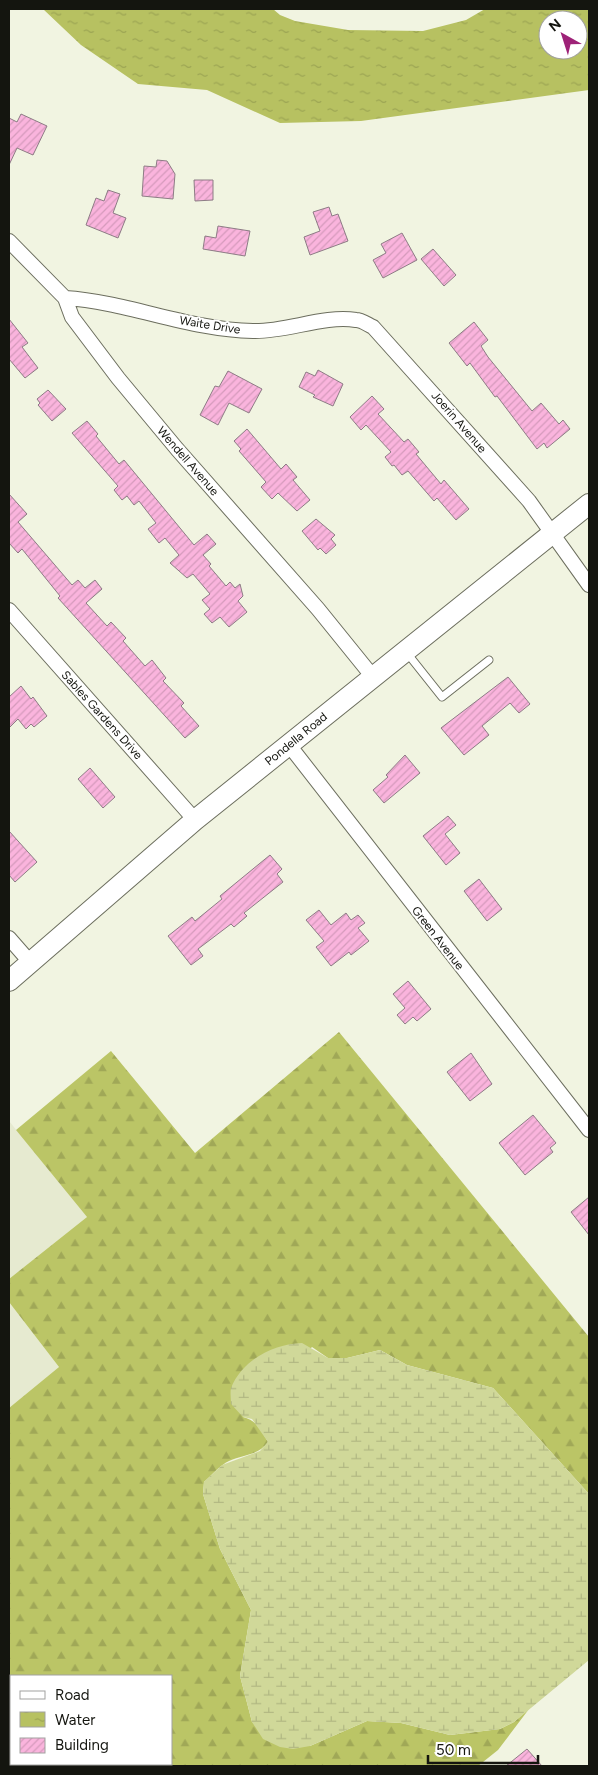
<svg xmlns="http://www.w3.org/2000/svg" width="598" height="1775" font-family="Figtree,sans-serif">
	<defs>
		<pattern id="forest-firs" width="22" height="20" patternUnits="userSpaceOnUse" patternTransform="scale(1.25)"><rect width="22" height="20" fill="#bbc566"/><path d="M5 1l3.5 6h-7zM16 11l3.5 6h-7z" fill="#a0a857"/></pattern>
		<pattern id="wetland-marsh" width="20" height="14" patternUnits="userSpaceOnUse" patternTransform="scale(1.25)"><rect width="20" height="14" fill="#d0d899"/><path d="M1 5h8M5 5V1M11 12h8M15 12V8" fill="none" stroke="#b2b883"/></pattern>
		<pattern id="water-ripples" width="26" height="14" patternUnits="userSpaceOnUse" patternTransform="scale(1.25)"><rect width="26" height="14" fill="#b7c161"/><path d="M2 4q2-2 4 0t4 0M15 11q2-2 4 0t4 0" fill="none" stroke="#9ca553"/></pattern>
		<pattern id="building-hatch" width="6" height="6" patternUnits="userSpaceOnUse" patternTransform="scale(1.25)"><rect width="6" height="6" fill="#fab4dd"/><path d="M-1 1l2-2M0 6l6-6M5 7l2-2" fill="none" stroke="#d59abc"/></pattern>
	</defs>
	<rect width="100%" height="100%" fill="#f1f4e1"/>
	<path fill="#e6ead0" d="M9 1121 87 1217 9 1279Z
		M9 1302 59 1367 9 1408Z"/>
	<path fill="url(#forest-firs)" fill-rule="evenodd" d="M339 1032 589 1337V1494L493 1388 407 1365 380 1350 347 1358H328L312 1347 243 1417C256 1420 262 1431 268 1442 258 1456 244 1454 229 1461 220 1465 211 1476 204 1482L203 1494 220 1549 251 1610 240 1676 252 1722 310 1746 367 1721 401 1723 450 1735 500 1729 514 1722 529 1709 498 1750 478 1766H9V1408L59 1367 9 1302V1279L87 1217 16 1130 111 1051 195 1153ZM11 1676H171V1764H11Z"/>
	<path fill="url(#wetland-marsh)" d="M302 1343 328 1358H347L380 1350 407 1365 493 1388 589 1494V1660L514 1722 500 1729 450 1735 401 1723 367 1721 310 1746 293 1749 280 1747 263 1739 252 1722 240 1676 251 1610 220 1549 203 1494 204 1482 222 1465 260 1451 268 1442 252 1419 243 1417 231 1404C231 1399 230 1392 231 1388 243 1359 274 1344 302 1343Z"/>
	<path fill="url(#water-ripples)" fill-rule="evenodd" d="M43 9H273L280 15 295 21 348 30 423 31 466 20 485 9H589V90L361 121 280 123 207 90 138 84 81 45ZM548 20H578V50H548Z"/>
	<path fill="url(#building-hatch)" stroke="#8d7c85" d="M21 114 47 126 33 155 17 148 9 165V118L17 122Z
		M157 160 167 161 175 174 173 199 142 196 144 166 156 167Z
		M194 180H213V200L195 201Z
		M108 190 120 194 113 213 126 218 118 238 86 225 96 198 104 201Z
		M329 207 332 216 338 214 348 241 310 255 304 237 320 231 313 212Z
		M218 226 250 231 245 256 203 249 205 236 216 238Z
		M402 233 417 260 383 278 373 260 386 253 381 244Z
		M433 249 456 275 444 286 421 259Z
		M9 319 28 343 22 347 38 368 25 378 9 359Z
		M474 322 488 340 481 346 488 357 532 411 541 403 559 424 563 420 570 429 547 448 544 443 537 449 497 396 495 397 470 363 467 366 449 343Z
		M318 370 343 384 333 406 313 397 315 395 299 387 306 372 315 376Z
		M228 371 262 389 249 413 229 403 218 425 200 415 215 386 219 387Z
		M48 390 66 409 52 421 38 405 40 403 37 399Z
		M372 396 384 409 378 414 404 442 408 439 419 452 416 454 441 484 444 480 469 509 456 520 437 498 434 501 408 471 402 475 394 465 392 466 385 457 391 452 366 425 361 430 350 417Z
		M87 421 98 434 96 436 119 464 124 460 194 545 207 534 216 544 203 555 211 564 209 566 226 586 230 582 235 588 240 584 243 596 238 601 247 612 229 627 220 617 212 623 204 614 210 609 202 600 210 594 193 574 187 578 170 563 179 555 165 538 159 543 148 529 156 523 139 501 134 505 127 496 122 500 114 490 118 486 72 433Z
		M247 429 281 469 286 464 297 477 293 480 310 500 297 511 278 493 272 499 261 487 266 482 239 451 241 449 234 441Z
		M9 494 27 514 18 522 72 585 78 580 85 588 95 580 102 589 86 603 107 626 111 622 126 638 123 641 145 666 152 660 166 678 163 681 184 703 181 706 199 726 185 738 58 598 60 596 22 549 18 553 9 543Z
		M316 519 335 535 331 539 336 545 326 554 320 548 318 550 302 531Z
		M508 677 530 704 519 713 510 703 482 726 489 735 464 755 441 728Z
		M21 686 31 699 33 697 47 716 34 727 31 724 26 729 18 719 9 728V697Z
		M405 755 420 773 384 803 373 790 388 777 386 775Z
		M90 768 115 797 103 808 78 779Z
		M448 816 456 825 445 834 460 853 446 865 423 836Z
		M9 831 37 862 15 882 9 875Z
		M270 855 282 869 277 874 283 882 244 913 247 916 234 927 231 924 198 949 203 956 191 965 168 936 192 917 195 921 222 899 220 896Z
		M479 879 502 909 487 921 464 891Z
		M319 910 331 925 346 913 351 920 358 915 365 923 358 928 369 941 351 955 349 952 331 966 316 947 324 941 306 920Z
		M408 981 431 1009 417 1021 413 1017 405 1024 397 1015 405 1008 393 994Z
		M471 1053 492 1084 470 1101 447 1072Z
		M533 1115 556 1143 550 1148 553 1152 525 1175 499 1143Z
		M589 1197V1235L571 1212Z
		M527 1749 542 1766H506Z"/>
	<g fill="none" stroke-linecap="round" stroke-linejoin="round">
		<g stroke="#6c6e5e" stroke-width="9">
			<path id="lane" d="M407 653 442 697 489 660"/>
		</g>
		<g stroke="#6c6e5e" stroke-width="16">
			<path id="street" d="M9 241 65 298 72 317 118 378 177 449 318 609 373 677
				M65 298C128 302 189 330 253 331 287 332 323 315 356 320 362 320 368 325 373 327L529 501 589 585
				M9 610 195 820
				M289 745 589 1130
				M9 938 30 962"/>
		</g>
		<g stroke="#6c6e5e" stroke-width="22">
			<path id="secondary" d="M9 981 195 820 589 504"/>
		</g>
		<use href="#lane" stroke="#fff" stroke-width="7"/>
		<use href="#street" stroke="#fff" stroke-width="14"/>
		<use href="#secondary" stroke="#fff" stroke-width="20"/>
	</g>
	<g text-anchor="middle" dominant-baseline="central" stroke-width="4" stroke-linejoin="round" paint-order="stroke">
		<g font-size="12" fill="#14150f" stroke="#fff">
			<text transform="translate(210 325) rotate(9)">Waite Drive</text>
			<text transform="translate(459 422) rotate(49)">Joerin Avenue</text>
			<text transform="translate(188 461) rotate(49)">Wendell Avenue</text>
			<text transform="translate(102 715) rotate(48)">Sables Gardens Drive</text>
			<text transform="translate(296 739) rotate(-39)">Pondella Road</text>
			<text transform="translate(438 938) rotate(52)">Green Avenue</text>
		</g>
	</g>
	<rect width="598" height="1775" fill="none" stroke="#14150f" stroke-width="20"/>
	<rect x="10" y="1675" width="162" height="90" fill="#ffffff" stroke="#a1a19f"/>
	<rect x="20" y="1691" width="25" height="8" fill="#ffffff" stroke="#a1a19f"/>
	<text x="55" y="1700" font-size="15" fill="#14150f">Road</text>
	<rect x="20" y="1712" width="25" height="15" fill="url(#water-ripples)" stroke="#a1a19f"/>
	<text x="55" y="1725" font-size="15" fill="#14150f">Water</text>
	<rect x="20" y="1738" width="25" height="15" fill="url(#building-hatch)" stroke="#a1a19f"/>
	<text x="55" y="1750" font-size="15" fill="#14150f">Building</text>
	<g transform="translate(563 35) rotate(321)"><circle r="24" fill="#ffffff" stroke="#a1a19f"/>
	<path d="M0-4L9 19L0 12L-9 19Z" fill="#9e2278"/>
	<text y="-8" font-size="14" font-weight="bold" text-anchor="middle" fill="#14150f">N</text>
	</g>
	<path d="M428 1755v8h110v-8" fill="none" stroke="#14150f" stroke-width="2.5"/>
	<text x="436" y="1755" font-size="15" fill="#14150f" stroke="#ffffff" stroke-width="4" paint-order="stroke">50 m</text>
</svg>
